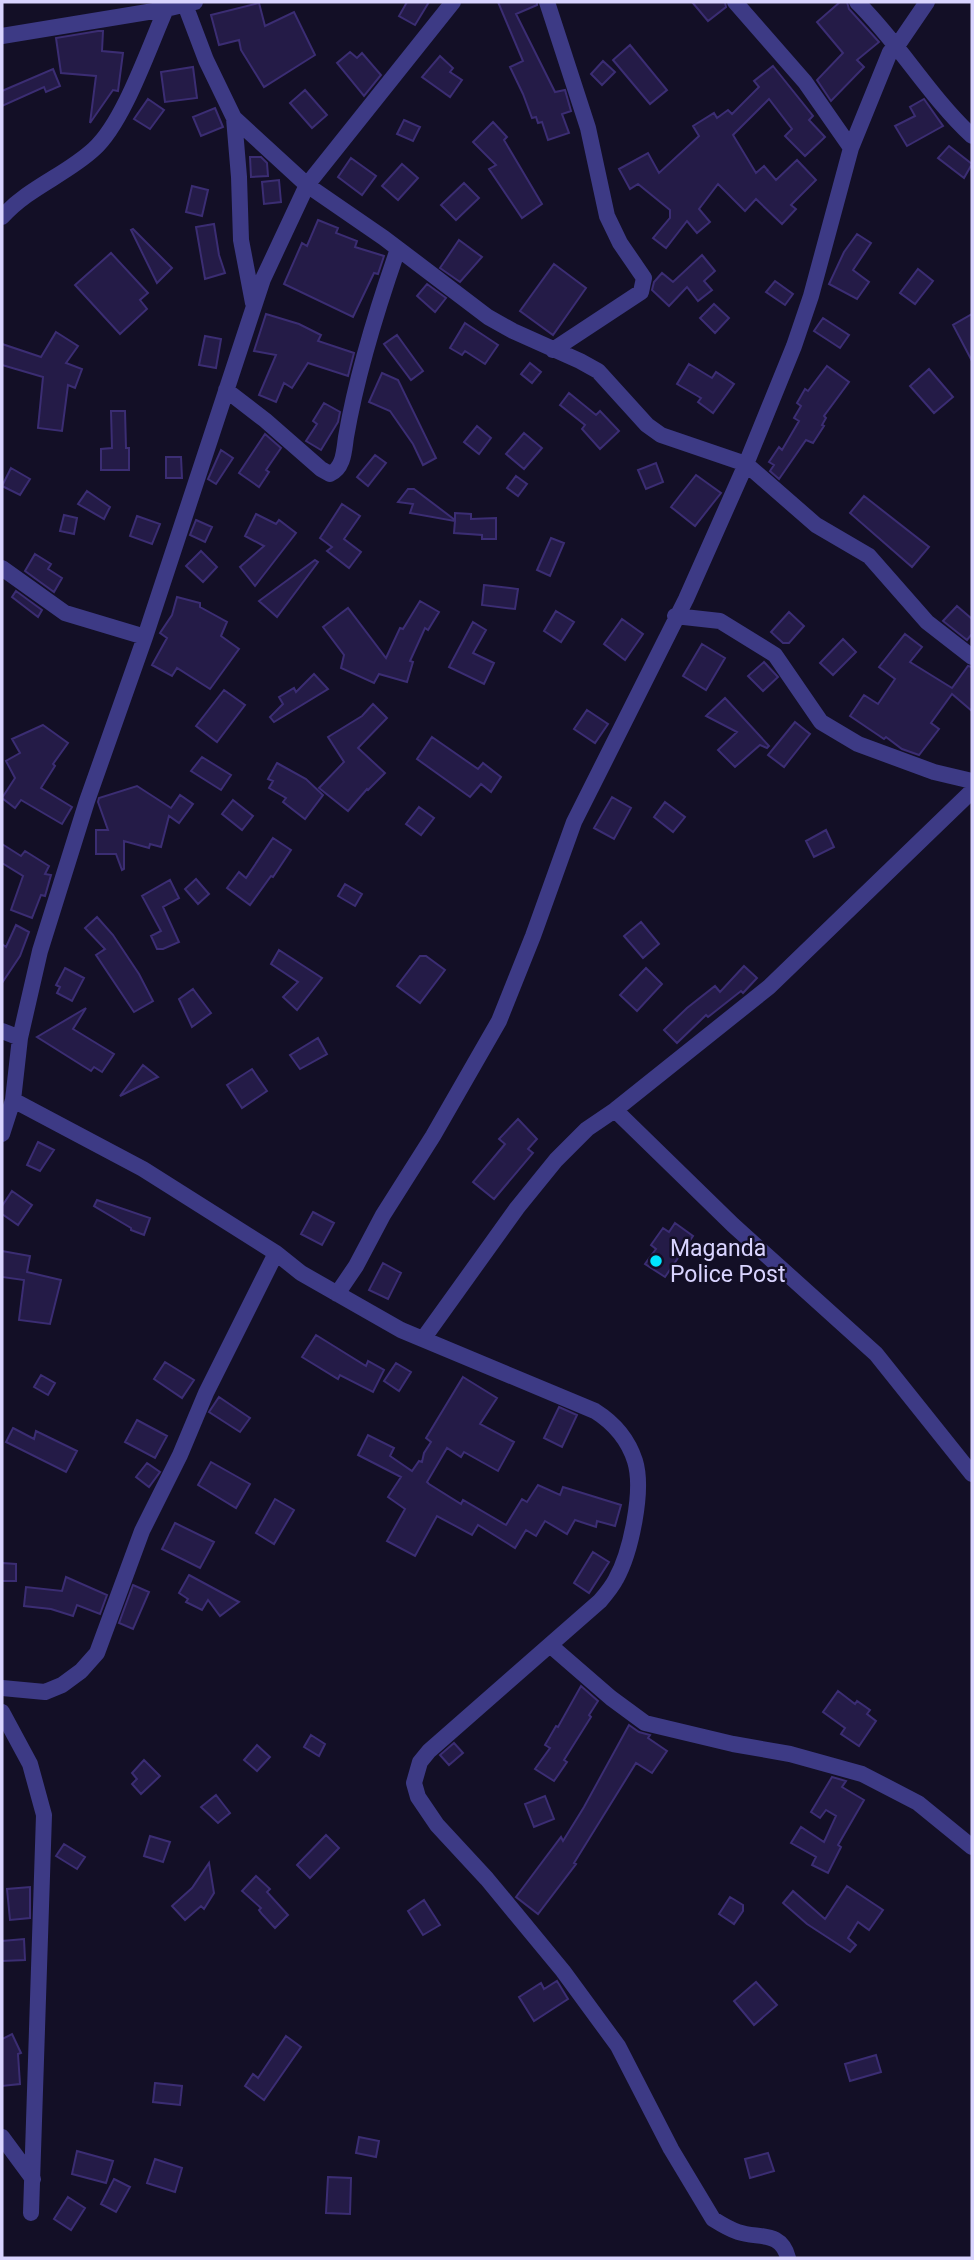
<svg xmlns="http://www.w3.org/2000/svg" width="974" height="2260" font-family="Roboto,sans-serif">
	<rect width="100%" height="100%" fill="#130f26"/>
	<path fill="#241b47" stroke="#3b2d73" stroke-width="2" d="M407 2H429L415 25 399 16Z
		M498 2H537V5L516 14 555 92 565 90 571 111 562 114 569 133 548 140 542 122 538 123 536 117 532 118 523 94 510 67 523 61Z
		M692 2H725L726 7 708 21Z
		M840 2H847L849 9 879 42 857 60 864 67 831 101 817 80 843 53 817 22Z
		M259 3 265 26 294 12 315 55 264 87 241 50 239 40 219 45 211 15Z
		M98 31H103L102 51 123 53 118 91 113 90 90 123 96 76 61 73 56 38Z
		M630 45 667 90 650 104 613 60Z
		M350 52 357 58 362 53 381 75 364 96 337 63Z
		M440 56 453 68 450 72 462 80 450 97 422 77Z
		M603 61 615 72 602 85 591 74Z
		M773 66 813 116 809 120 825 137 805 156 785 136 792 129 769 99 733 135 756 173 764 166 776 180 797 160 816 180 791 205 796 209 782 224 756 199 745 211 718 184 699 209 710 222 697 233 687 221 666 248 653 238 670 218V210L638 184 630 189 619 169 648 153 659 173 699 136 693 126 714 113 717 118 728 110 732 114 759 87 754 81Z
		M193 67 197 98 165 102 161 72Z
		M53 69 60 86 46 92 44 87 2 106V91Z
		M305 90 327 115 312 128 290 103Z
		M148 99 164 110 150 129 134 119Z
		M924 99 943 126 907 146 895 126 915 116 910 107Z
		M215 108 223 127 201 136 193 117Z
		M404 120 420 127 413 141 397 134Z
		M493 122 507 137 504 140 542 204 522 218 489 169 496 165 473 142Z
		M949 146 972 164 964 178 938 158Z
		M250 157H261L267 163 268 176 251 177Z
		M351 158 376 176 362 195 338 177Z
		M402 164 418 178 398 200 382 186Z
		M279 180 281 202 264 204 262 182Z
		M464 183 479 198 456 220 441 205Z
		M192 186 208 190 202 216 186 212Z
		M318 220 338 228 336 233 357 241 355 247 384 256 378 274 374 273 353 317 284 284 302 243 307 246Z
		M214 224 219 255 225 273 205 279 196 227Z
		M133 229 172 268 157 283 131 230Z
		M857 234 871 243 853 270 869 282 857 299 829 284 844 252Z
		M459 240 482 257 460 282 440 268Z
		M111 253 148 293 140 300 147 309 120 334 75 285Z
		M702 255 715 271 704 281 712 290 698 301 687 287 669 306 652 290 654 282 662 273 673 282Z
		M554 264 586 288 553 335 520 311Z
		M918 269 933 281 915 304 900 293Z
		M775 281 793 294 785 305 766 292Z
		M427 284 446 298 435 312 417 296Z
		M714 304 729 318 715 333 700 318Z
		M266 314 299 324 321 335 318 341 354 353 348 376 308 363 292 388 284 383 276 402 259 395 276 355 254 351Z
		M972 314V361L953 325Z
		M823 318 849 335 840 348 814 331Z
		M465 323 498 345 485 364 465 351 462 355 450 348Z
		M56 332 78 346 66 363 82 369 75 388 68 385 62 431 38 428 43 377 2 365V344L41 357Z
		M397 335 423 371 411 380 384 344Z
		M205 336 221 339 216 368 199 365Z
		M530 363 541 372 532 383 521 374Z
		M689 364 712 378 716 372 734 384 713 413 698 402 701 398 677 384Z
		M827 366 849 382 824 416 826 418 822 425 824 426 813 443 806 440 779 479 770 471 774 465 769 462 779 447 782 450 799 421 794 418 801 406 797 403 805 389 808 391Z
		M929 369 953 397 934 413 910 386Z
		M382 373 398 380 436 458 423 465 413 444 390 411 369 402Z
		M569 393 596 415 600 411 619 431 600 449 582 429 585 425 560 405Z
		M324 403 340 412 338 422 321 450 306 441 317 424 313 421Z
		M111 411H125L126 448H129V470H101V449L112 448Z
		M477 426 491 438 479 454 464 442Z
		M524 433 542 448 524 469 506 454Z
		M265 434 281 448 266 470 269 472 259 487 239 473Z
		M221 450 233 458 216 484 208 479Z
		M375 455 386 463 368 486 357 477Z
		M166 457H181L182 478H166Z
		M656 463 663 482 646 489 638 470Z
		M11 468 30 479 20 495 2 486Z
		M696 475 721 493 695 526 671 507Z
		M516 476 527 484 518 496 507 488Z
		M408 489H414L455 520V513L471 514V519L496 518V539H482V535L454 533 455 521 410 513 413 504 398 502Z
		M87 491 110 507 104 519 78 504Z
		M864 496 929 547 912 567 850 513Z
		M342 504 360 516 344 539 361 552 349 568 327 551 332 547 320 538Z
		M256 514 276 524 279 520 296 533 255 586 240 567 264 546 245 536Z
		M64 515 77 518 74 534 60 531Z
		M137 516 160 524 152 544 130 536Z
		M196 520 212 527 205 542 190 535Z
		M551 538 564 543 550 576 537 570Z
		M201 551 217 567 203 582 186 566Z
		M35 554 51 564 48 569 62 578 54 592 25 571Z
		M315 560 318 562 277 617 259 601Z
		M484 585 518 589 515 609 482 605Z
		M16 591 42 610 38 617 12 597Z
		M177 597 200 603V607L227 622 221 636 239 649 210 689 177 668 172 676 152 665 167 638 160 633 172 615Z
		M420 601 439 612 428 630 425 628 410 661 413 662 407 682 379 674 374 683 341 668 344 655 323 627 348 608 386 658 400 628 403 629Z
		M957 606 972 619V634L967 640 943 621Z
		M556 611 574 622 561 642 544 631Z
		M789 612 804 626 789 643H783L771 632Z
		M622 619 643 634 625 660 604 644Z
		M473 622 486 630 473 653 494 663 484 684 449 667Z
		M905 634 922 647 910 662 952 688 968 666 972 667V711L952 694 931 723 939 729 919 755 902 749 886 737 884 739 850 716 864 695 878 704 895 679 879 667Z
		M843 639 856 652 833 675 820 663Z
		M702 644 725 658 706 690 683 676Z
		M764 662 778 677 763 691 748 676Z
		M314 674 328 689 274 722 270 717 283 704 279 697 294 688 296 692Z
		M224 690 245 705 217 742 196 726Z
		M725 698 769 746 767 748 760 745 735 767 718 750 737 732 706 716Z
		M373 704 387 718 358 748 385 773 368 790 367 789 348 811 319 788 344 762 328 737 362 716Z
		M587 710 608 724 595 743 574 729Z
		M795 722 810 734 784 767 768 755Z
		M43 725 68 743 53 764 55 766 41 788 72 807 62 824 21 800 15 808 2 798 15 778 6 761 20 753 12 739Z
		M432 737 478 769 483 763 501 777 491 792 481 784 470 797 417 759Z
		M202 757 231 775 221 790 191 771Z
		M277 763 306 779 323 795 305 819 283 802 286 798 269 788 273 781 268 779Z
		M137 786 171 808 180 795 193 804 179 823 169 816 161 847 150 844 149 848 124 841V869L122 870 116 854H96V830H108L98 802 99 798Z
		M612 797 631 808 614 839 594 828Z
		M233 800 253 816 242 830 222 814Z
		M665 802 685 817 673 832 654 817Z
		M419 807 434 818 421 835 406 824Z
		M826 830 834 847 814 857 806 841Z
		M273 838 291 850 273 877 271 876 250 905 227 888 239 872 246 878Z
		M2 844 21 856 25 851 49 866 45 874 51 875 45 896 41 895 32 918 11 910 23 876 2 863Z
		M196 879 209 894 198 904 185 889Z
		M170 880 179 898 163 907 179 942 163 949H157L151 936 161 931 142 896Z
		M345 884 362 894 355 906 338 896Z
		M97 917 113 935 139 974 153 1001 134 1012 96 955 105 949 85 928Z
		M641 922 659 944 643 958 624 936Z
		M16 925 29 932 20 956 2 983V944L6 947Z
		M279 950 322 978 297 1010 283 997 298 982 271 964Z
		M420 956H426L445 970 420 1003 397 986Z
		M744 966 757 978 743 993 741 991 708 1017 706 1015 677 1043 664 1030 687 1008 715 986 720 992Z
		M65 968 84 978 72 1001 57 993 60 987 56 985Z
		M646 968 662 984 637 1011 620 995Z
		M193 989 211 1013 192 1027 179 999Z
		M86 1008 73 1029 114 1054 102 1072 94 1067 91 1071 37 1037Z
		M318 1038 327 1054 300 1069 290 1055Z
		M143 1065 158 1077 120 1096Z
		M252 1069 267 1091 242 1108 227 1085Z
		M518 1119 537 1139 528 1149 533 1153 494 1199 473 1182 505 1144 499 1139Z
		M38 1142 54 1150 40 1171 27 1165Z
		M12 1191 32 1205 18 1225 2 1214V1206Z
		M97 1200 150 1218 144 1235 131 1230V1228L94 1206Z
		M313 1212 334 1223 322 1245 301 1234Z
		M675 1223 693 1236 665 1277 645 1264 656 1249 651 1245 663 1228 669 1232Z
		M2 1251 30 1256 27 1272 61 1280 50 1324 19 1320 24 1280 2 1277Z
		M383 1263 401 1273 388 1299 369 1290Z
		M316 1335 366 1366 368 1361 384 1370 373 1392 340 1375 338 1379 302 1357Z
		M165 1362 194 1380 182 1398 154 1379Z
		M396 1363 411 1372 399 1391 384 1381Z
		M41 1375 55 1383 48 1395 34 1387Z
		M463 1377 497 1398 480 1424 514 1442 498 1471 464 1452 461 1457 447 1448 427 1482 429 1484 461 1504 463 1500 506 1525 522 1499 527 1502 538 1485 560 1495 563 1487 621 1505 615 1526 597 1521 596 1527 575 1520 567 1534 545 1521 536 1536 526 1530 515 1548 478 1525 472 1535 437 1516 415 1556 387 1541 405 1509 388 1497 401 1477 358 1455 368 1435 394 1448 390 1456 412 1471 419 1461 422 1462 424 1453 431 1442 426 1438Z
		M219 1397 250 1418 240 1432 209 1412Z
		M559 1407 577 1415 562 1447 544 1438Z
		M137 1420 167 1436 155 1458 125 1442Z
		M13 1428 34 1439 36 1431 77 1451 66 1472 6 1442Z
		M211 1462 250 1484 236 1508 198 1485Z
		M147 1463 160 1472 149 1487 136 1477Z
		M275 1499 294 1510 274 1544 256 1533Z
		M175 1523 214 1542 200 1568 162 1549Z
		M593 1552 609 1562 589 1593 574 1583Z
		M2 1563 16 1564V1581H2Z
		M189 1575 239 1602 220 1616 208 1600 202 1610 186 1602 188 1599 179 1593Z
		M66 1577 107 1595 100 1614 77 1605 73 1616 51 1609 24 1606 26 1587 62 1591Z
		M133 1585 149 1592 133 1629 119 1623Z
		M581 1686 598 1701 589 1715 591 1717 564 1760 567 1762 554 1781 535 1769 550 1748 545 1745 556 1726 558 1727Z
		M838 1691 855 1704 857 1701 870 1710 867 1714 876 1721 859 1746 841 1734 845 1728 823 1712Z
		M629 1725 639 1732 650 1735 648 1738 667 1751 652 1773 636 1763 574 1863 576 1864 538 1914 516 1897 561 1837 563 1841 584 1807Z
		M311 1735 325 1744 319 1756 304 1747Z
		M454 1743 463 1753 449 1765 440 1755Z
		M257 1745 270 1757 257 1771 244 1760Z
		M144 1760 160 1776 141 1794 132 1784 137 1779 132 1773Z
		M832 1777 846 1781 842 1787 864 1800 838 1845 841 1847 828 1873 812 1865 816 1857 791 1843 801 1827 824 1842 836 1816 826 1810 820 1818 811 1812Z
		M216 1795 230 1813 218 1823 201 1807Z
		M545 1796 554 1819 534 1827 525 1804Z
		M326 1835 339 1848 310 1878 297 1865Z
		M150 1836 170 1842 163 1862 144 1856Z
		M64 1844 85 1857 77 1869 56 1856Z
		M209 1863 214 1893 204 1909 201 1906 185 1920 172 1906 192 1888Z
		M256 1876 270 1889 267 1892 288 1915 275 1928 262 1914 259 1910 261 1908 242 1891Z
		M847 1886 883 1910 869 1930 858 1922 848 1938 856 1945 850 1952 807 1924 783 1903 793 1891 825 1919Z
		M30 1887V1918L10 1920 7 1889Z
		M730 1897 743 1905V1911L734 1924 719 1914Z
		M424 1900 440 1925 423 1935 408 1911Z
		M24 1939 25 1960 2 1961V1941Z
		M557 1981 568 1999 534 2021 519 1997 541 1983 544 1989Z
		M756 1982 777 2005 754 2025 734 2001Z
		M12 2034 21 2053 18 2054 20 2084 2 2086V2039Z
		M286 2036 301 2047 264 2100 245 2086 253 2074 258 2078Z
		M876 2055 881 2072 850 2081 845 2064Z
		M155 2083 182 2086 180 2105 153 2102Z
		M359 2137 379 2141 376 2157 356 2153Z
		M77 2151 113 2161 106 2183 72 2174Z
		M768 2153 774 2171 750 2178 745 2159Z
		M155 2159 182 2168 175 2192 147 2183Z
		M328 2177 351 2178 350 2214 326 2213Z
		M114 2179 130 2187 116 2212 101 2204Z
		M68 2197 85 2208 71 2230 54 2219Z"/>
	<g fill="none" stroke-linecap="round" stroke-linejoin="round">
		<path stroke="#3d3a85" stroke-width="16" d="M184 2 206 60 234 118 307 185 384 238 488 317 513 331 580 361 598 371 647 425 661 435 746 464 816 525 869 556 927 622 972 657
			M547 2 588 128 607 216 620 243 644 278 641 292 553 350
			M735 2 805 82 851 148
			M857 2C899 43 929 96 972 136
			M2 36 166 9 195 2
			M234 118 239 177 241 240 253 303
			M2 217C29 187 66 175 94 149 124 122 149 47 166 9
			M226 390 265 420 321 469 330 474C344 468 344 450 346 437 357 373 377 309 398 249
			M2 568 65 613 145 637
			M675 616 720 621 775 655 821 722 858 744 934 772 972 781
			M2 1031 20 1038
			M13 1100 143 1169 276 1253 301 1273 401 1330 595 1411C614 1423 628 1439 635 1461 644 1490 631 1552 616 1579 612 1587 606 1594 600 1601L429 1751 420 1762 414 1783 418 1797 437 1825 487 1879 563 1971 618 2046 671 2149 713 2219C721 2224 729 2229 738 2232 758 2239 781 2230 788 2258
			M615 1110 733 1225 876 1354 972 1474
			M2 1134 13 1100 20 1038 40 951 87 801 145 637 263 279 307 185 453 2
			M337 1294 356 1266 383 1215 433 1136 499 1021 533 936 574 822 686 599 746 464 794 346 811 296 851 148 890 52 897 46 927 2
			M423 1339 517 1208 556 1160 587 1129 615 1110 769 987 972 791
			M551 1646 611 1698 645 1723 733 1744 790 1754 862 1774 918 1803 972 1847
			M2 1688 45 1692 62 1685 81 1671 97 1653 142 1531 180 1455 206 1393 276 1253
			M2 1712 30 1764 44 1815 31 2213
			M2 2137 33 2179"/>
	</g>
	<circle fill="#00e5ff" stroke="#130f26" stroke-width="2.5" cx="656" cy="1261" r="7"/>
	<g text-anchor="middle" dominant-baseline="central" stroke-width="5" stroke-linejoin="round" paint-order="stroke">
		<g font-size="23" fill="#d9d4ff" stroke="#130f26" text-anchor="start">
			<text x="670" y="1248">Maganda<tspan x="670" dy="26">Police Post</tspan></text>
		</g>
	</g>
	<rect width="974" height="2260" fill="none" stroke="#d9d4ff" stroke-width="7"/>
</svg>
